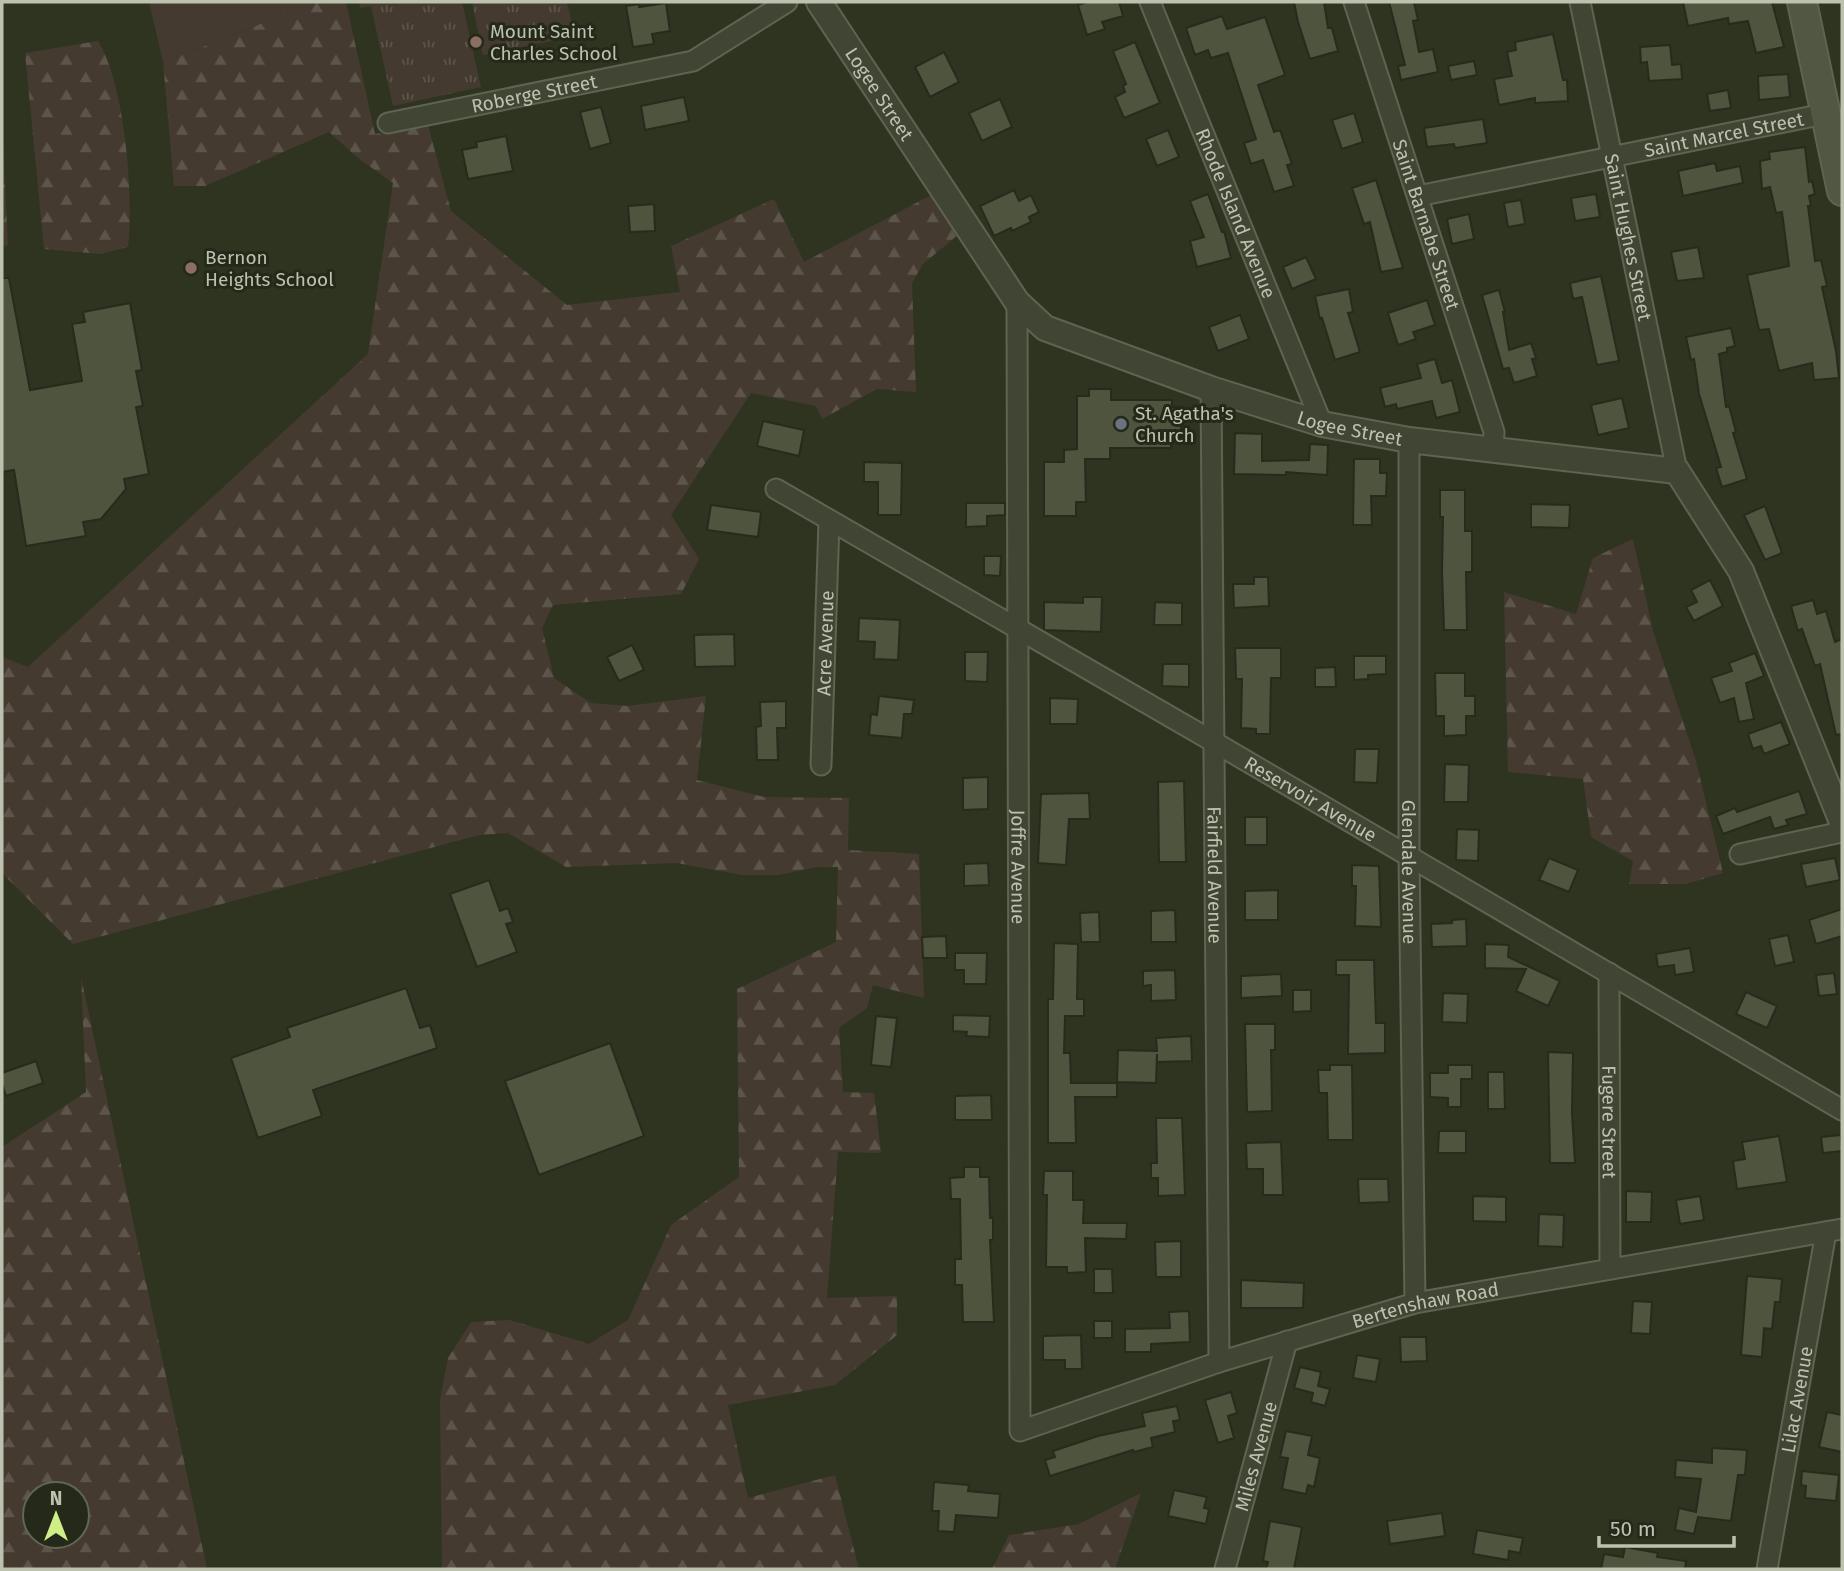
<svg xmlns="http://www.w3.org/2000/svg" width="1844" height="1571" font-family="'Fira Sans',sans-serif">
	<defs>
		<pattern id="forest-firs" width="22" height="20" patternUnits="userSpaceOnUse" patternTransform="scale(1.75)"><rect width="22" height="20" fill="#443a2f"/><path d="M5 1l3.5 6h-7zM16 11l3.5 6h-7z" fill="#5d554b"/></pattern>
		<pattern id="park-tufts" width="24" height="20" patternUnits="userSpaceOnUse" patternTransform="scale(1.75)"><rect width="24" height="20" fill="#443a2f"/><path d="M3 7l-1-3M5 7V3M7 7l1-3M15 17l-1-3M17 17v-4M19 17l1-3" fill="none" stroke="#5d554b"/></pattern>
	</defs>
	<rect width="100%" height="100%" fill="#2f3421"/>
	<path fill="#443a2f" d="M149 2H302L252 28 163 62Z"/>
	<path fill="url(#forest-firs)" fill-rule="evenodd" d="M302 2H346L375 134 428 125 451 211 567 305 680 292 671 246 774 199 804 262 935 193 959 234 923 264 912 283 916 392 877 389 822 419 816 406 751 393 671 515 699 559 681 594 553 605 542 628 554 678 591 703 627 706 706 696 697 780 764 797 849 798 848 850 919 854 924 998 873 985 867 1008 839 1028 843 1092 874 1093 881 1153 838 1152 827 1298 897 1296V1335L835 1385 728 1405 748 1498 835 1475 859 1569H442L440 1400 448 1358 471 1322 510 1320 589 1344 628 1320 671 1225 739 1177 737 989 836 942 838 867H816L779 875H741L677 863 566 867 508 833 479 835 73 944 2 873V657L28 667 368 354 393 183 358 158 329 132 205 186H174L163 62 252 28Z
		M98 41C125 84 134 197 128 247L101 254 44 249 25 53Z
		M2 125 8 245 2 247Z
		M1633 539 1653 631 1696 761 1723 873 1686 884H1629L1633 861 1591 837 1583 779 1508 772 1504 592 1576 614 1593 558Z
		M81 977 207 1569H2V1147L86 1092ZM77 1494V1536H35V1494Z
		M1141 1493 1115 1569H992L1009 1535 1079 1524Z"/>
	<path fill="url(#park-tufts)" d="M359 2H462L481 87 393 106 371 6 360 8Z
		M472 2H567L575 36 483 55Z"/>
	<path fill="#4e543d" stroke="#272b1c" stroke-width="2" d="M1087 2H1119L1123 16 1102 22 1105 29 1087 35 1078 5Z
		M1294 2H1324L1328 28H1332L1338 51 1310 59 1298 22Z
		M1389 2H1414L1418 20 1413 21 1419 52 1433 49 1438 72 1401 80 1398 66 1405 65Z
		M1683 2H1772L1784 47 1756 53 1748 21 1729 24 1728 18 1688 26Z
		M666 3 670 31 652 34 654 44 633 47 626 6 639 4V7Z
		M1222 16 1227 29 1265 17 1285 75 1258 85 1274 132 1280 130 1292 164 1287 165 1294 186 1274 192 1263 160 1251 164 1244 143 1256 139 1228 53 1211 58 1208 50 1195 55 1186 28Z
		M1553 34 1563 80H1567L1568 101 1535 103V98L1499 105 1494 79 1512 76 1507 52 1516 50 1515 42Z
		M1135 42 1160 103 1124 118 1115 97 1125 92 1123 86 1126 84 1113 51Z
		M1670 45 1672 65 1681 64 1682 79 1649 81 1647 62 1641 63 1640 47Z
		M944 52 959 82 930 97 915 67Z
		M1474 61 1477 75 1451 80 1448 66Z
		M1788 74 1790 97 1759 100 1758 76Z
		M1728 90 1731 108 1710 111 1707 94Z
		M684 97 689 121 645 130 641 106Z
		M1000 99 1012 127 982 141 969 113Z
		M601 107 611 143 590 149 580 112Z
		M1354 113 1363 142 1342 149 1332 120Z
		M1483 119 1487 143 1455 148 1454 144 1427 147 1424 128Z
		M1168 130 1179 157 1157 166 1146 139Z
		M506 136 513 171 468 179 462 150 477 147 476 142Z
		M1805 147 1809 182 1812 181 1815 194 1809 196 1811 206H1808L1815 261 1821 260 1827 286 1822 287 1836 351 1839 378 1814 380 1812 363 1779 371 1769 329 1759 330 1747 275 1789 266 1782 212 1776 213 1770 187 1762 189 1760 161 1770 159 1769 152Z
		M1715 163 1717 171 1740 166 1743 183 1683 196 1678 171Z
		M1376 180 1403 268 1381 272 1370 222 1364 224 1352 188Z
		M1014 190 1019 201 1031 195 1039 212 1029 217 1031 222 1012 231 1011 228 994 236 980 206Z
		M1208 194 1222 232 1224 231 1231 258 1197 267 1190 241 1204 237 1190 201Z
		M1596 194 1600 217 1575 221 1571 198Z
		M1521 200 1525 224 1508 227 1504 203Z
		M654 204 655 231 630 232 628 206Z
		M1469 214 1474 239 1452 244 1447 219Z
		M1698 247 1704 278 1677 281 1671 252Z
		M1306 257 1316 279 1292 289 1283 267Z
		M1601 276 1619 361 1597 365 1582 297 1573 299 1570 283Z
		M2 278H9L30 390 82 381 72 324 85 322 83 312 130 303 142 370 136 371 143 406 136 407 149 474 124 479 126 489 101 519 83 522 86 536 26 546 14 470 2 472Z
		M1349 289 1353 312 1348 313 1360 352 1335 360 1322 318 1320 319 1315 296Z
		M1499 290 1505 312H1503L1509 350 1531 343 1536 358 1532 359 1537 376 1514 383 1509 368 1503 369 1482 295Z
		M1427 300 1435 325 1413 332 1416 339 1398 345 1388 313Z
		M1240 315 1249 339 1218 351 1209 327Z
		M1731 328 1735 346 1727 348V352L1719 354 1726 407 1729 406 1736 432 1733 433 1747 479 1722 487 1716 468 1721 467 1699 394 1694 359 1691 360 1686 337Z
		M1435 359 1442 383 1452 380 1460 412 1436 418 1432 401 1397 409 1396 404 1385 407 1380 388 1421 378 1417 364Z
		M1089 389H1111V400H1172V407H1181V440H1171V448H1110V459H1085L1086 502H1076V516H1044V462H1064V450L1077 449V396H1089Z
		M1622 398 1629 428 1598 435 1591 405Z
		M763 421 804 430 799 456 757 446Z
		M1235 433 1262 434V461L1309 460 1310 444 1328 445 1327 475 1286 472V475L1234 474Z
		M1354 459H1380V473H1387L1386 496H1371L1372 525H1353Z
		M864 462 902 463 901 515H878V482H864Z
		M1440 490H1465V531H1472V572H1466L1467 630H1444L1442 571 1443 517H1440Z
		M966 503H1005V515L987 516V526L966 527Z
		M1531 504 1570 505 1569 528 1531 527Z
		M711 505 761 512 758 537 707 530Z
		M1765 506 1782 553 1765 560 1744 515Z
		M984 556H1001L1000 576 984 575Z
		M1254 577H1268L1269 606 1234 608 1233 584H1254Z
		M1710 580 1723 606 1694 621 1686 607 1697 602 1691 590Z
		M1083 597H1102L1101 632 1044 630V602L1083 603Z
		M1813 600 1817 614 1826 611 1835 642 1842 639V734L1836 735 1820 664 1815 666 1802 629 1798 631 1791 606Z
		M1155 602 1182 603V625H1154Z
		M859 618 900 620 898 660 874 659 875 642 858 641Z
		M734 634 735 666 695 667 694 635Z
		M632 645 644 670 619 681 607 657Z
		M1235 648H1281V678H1271L1270 734H1256V729L1241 728 1242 679H1236Z
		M965 652H988L987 682 965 681Z
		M1755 653 1764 676 1746 683 1754 719 1739 722 1734 698 1720 703 1711 678 1732 671 1729 663Z
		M1354 656H1386V674L1368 675V679L1354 680Z
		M1163 664H1189V687L1162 686Z
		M1335 667 1336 687H1315V668Z
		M1435 673H1465V696H1475V716H1466V735L1444 736V716H1436Z
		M879 696 914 700 912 714H904L902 738 869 735 871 714 877 715Z
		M1050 698 1078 699 1077 724H1050Z
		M786 701V728H777L778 760H757L756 727 761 726 760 702Z
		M1781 722 1790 744 1764 754 1761 746 1753 749 1748 734Z
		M1355 749H1379L1377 783 1354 782Z
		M1445 764 1469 765 1468 802H1444Z
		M988 777V809L963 810V778Z
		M1184 781 1186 862H1159L1158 782Z
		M1799 791 1807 814 1786 820 1788 825 1774 829 1770 817 1723 834 1716 816 1735 808 1737 812Z
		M1089 793 1090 819H1069L1066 865 1038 863 1041 794Z
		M1245 817H1267V845H1245Z
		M1457 829 1479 830 1478 861 1456 860Z
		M1549 858 1578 870 1569 892 1539 880Z
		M1835 858 1840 880 1806 887 1801 864Z
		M988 863 989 885 964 886V864Z
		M1352 865 1379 866 1381 927 1355 926 1356 886H1352Z
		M489 880 500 911 508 908 513 922 506 924 517 952 477 967 450 894Z
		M1278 890V920H1245V891Z
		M1842 909V936L1816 944 1809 920Z
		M1175 910 1176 942H1151V911Z
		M1099 912 1100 942H1081L1080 913Z
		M1466 919 1467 946 1432 947 1431 924 1452 923V920Z
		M1788 935 1794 962 1775 966 1769 939Z
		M946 936 947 958H923L922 937Z
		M1054 943 1078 944 1077 999H1084V1016H1065L1064 1053H1070L1071 1083H1117V1097H1075L1076 1143H1048V999H1053Z
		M1485 944 1509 945 1508 957 1560 981 1548 1006 1516 991 1526 969 1485 968Z
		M1690 948 1694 972 1675 975 1674 965 1658 967 1656 954Z
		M955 953H987L986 984H964V970H955Z
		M1336 960H1374L1376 1023H1385V1053L1348 1054 1349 975H1336Z
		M1175 970 1176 1000 1151 1001V985L1143 986V971Z
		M1834 973 1837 994 1819 996 1816 975Z
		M1281 974 1282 996 1241 998V976Z
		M406 988 420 1028 430 1025 437 1048 313 1090 322 1116 258 1138 231 1058 290 1037 287 1028Z
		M1293 990H1311V1011L1293 1012Z
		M1746 992 1777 1006 1767 1028 1736 1014Z
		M1443 993 1468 994 1467 1023 1442 1022Z
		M953 1015 990 1016 989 1037 966 1036 967 1032 953 1031Z
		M876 1016 897 1018 891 1067 871 1065Z
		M1245 1024H1275V1050H1271L1272 1111 1247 1112Z
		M1191 1036 1192 1061 1157 1062V1054L1156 1083 1117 1082 1118 1050 1157 1051 1156 1038Z
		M610 1043 644 1136 539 1175 505 1081Z
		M1548 1052 1573 1053 1572 1113 1575 1163H1550Z
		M36 1061 43 1083 6 1096 2 1084V1073Z
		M1330 1065H1352L1353 1140H1328L1327 1093H1319L1318 1070H1330Z
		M1448 1065H1472V1079H1461V1107H1448V1098L1430 1097V1073H1448Z
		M1488 1072H1504L1505 1109H1488Z
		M991 1095 992 1120H955V1096Z
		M1156 1118H1182L1185 1195 1158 1196V1178H1151V1163H1157Z
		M1439 1131H1466V1153H1438Z
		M1841 1135 1842 1151 1823 1153 1821 1137Z
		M1779 1136 1787 1182 1737 1189 1733 1161 1745 1159 1742 1142Z
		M1281 1142 1283 1195H1263V1169H1247L1246 1143Z
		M964 1167H980V1177H989L990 1218H993V1240H990L994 1322H963L962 1285H955V1259H961L960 1199H951L950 1178 964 1177Z
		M1044 1171H1073V1200H1084L1083 1223H1127L1126 1239 1085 1238 1086 1272 1067 1273V1267H1046L1047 1195H1043Z
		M1358 1179H1388L1389 1202 1359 1203Z
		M1626 1191 1652 1192 1651 1222H1626Z
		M1473 1196 1506 1197V1222L1473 1221Z
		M1700 1196 1704 1220 1680 1224 1676 1200Z
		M1539 1214 1564 1215 1563 1247 1538 1246Z
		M1181 1241V1277H1156L1155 1242Z
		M1094 1269H1112L1113 1293H1094Z
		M1747 1276 1782 1279 1780 1302H1775L1772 1329 1764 1328 1762 1357 1741 1355Z
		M1241 1280 1304 1283 1303 1308H1241Z
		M1633 1301 1652 1302 1650 1334 1631 1333Z
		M1189 1311 1190 1342 1151 1344V1352H1125V1329L1170 1328 1169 1312Z
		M1094 1321H1112V1338H1094Z
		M1081 1335 1082 1369H1065V1360H1043V1336Z
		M1400 1337H1426L1427 1361 1401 1362Z
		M1357 1355 1380 1359 1376 1382 1353 1378Z
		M1300 1367 1321 1372 1318 1386 1330 1389 1325 1406 1311 1402 1313 1393 1294 1388Z
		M1231 1392 1237 1413 1228 1416 1234 1438 1218 1443 1205 1400Z
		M1177 1406 1180 1420 1173 1421 1175 1432 1151 1438 1153 1447 1134 1452 1133 1450 1050 1476 1045 1460 1055 1457 1053 1451 1098 1436 1145 1426 1142 1413Z
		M1827 1412 1842 1415V1452L1819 1447Z
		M1286 1431 1312 1436 1308 1455 1320 1458 1314 1487 1308 1485 1306 1494 1282 1489 1288 1458 1280 1457Z
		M1712 1448 1747 1450 1745 1475H1738L1731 1521 1698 1517 1694 1534 1675 1530 1679 1508 1696 1512 1701 1479 1675 1477 1676 1460 1712 1463Z
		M1802 1471 1839 1475 1836 1501 1805 1498 1806 1486 1801 1485Z
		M934 1482 969 1485 968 1491 1000 1494 998 1518 956 1515 954 1532 938 1531 939 1511H932Z
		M1174 1490 1207 1497 1204 1508 1209 1509 1206 1524 1168 1516Z
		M1442 1513 1445 1536 1390 1544 1387 1521Z
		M1270 1521 1302 1527 1294 1569H1266L1268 1562 1263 1561Z
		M1477 1530 1523 1538 1520 1553 1509 1551 1508 1560 1473 1554Z
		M1625 1547 1658 1553 1657 1557 1686 1561 1685 1569H1601L1604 1554 1623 1557Z"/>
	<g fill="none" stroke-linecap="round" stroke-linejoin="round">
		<g stroke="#5e6352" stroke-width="23">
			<g id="minor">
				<path id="s1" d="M1150 2 1322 424"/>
				<path id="s2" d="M1354 2 1494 432 1493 450"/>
				<path id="s3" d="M1580 2 1677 471"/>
				<path id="s4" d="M388 123 693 61 787 2"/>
				<path id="s5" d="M1418 196 1824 114"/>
				<path id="s6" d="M1017 302 1020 1431 1219 1362 1415 1303 1842 1229"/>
				<path id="s7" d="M1211 389 1219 1362"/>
				<path id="s8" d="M1409 440V858L1415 1303"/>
				<path id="s9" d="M776 489 1214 742 1842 1110"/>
				<path id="s10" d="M821 765 829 521"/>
				<path d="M1740 854 1842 832"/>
				<path id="s11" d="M1609 973 1610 1269"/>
				<path id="s12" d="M1225 1569 1287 1341"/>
				<path id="s13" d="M1767 1569 1826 1232"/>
			</g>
		</g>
		<g stroke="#5e6352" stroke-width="28">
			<g id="tertiary">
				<path id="s14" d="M819 2 1017 302 1045 328 1211 389 1322 424 1409 440 1677 471 1741 571 1842 822"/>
			</g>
		</g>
		<g stroke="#5e6352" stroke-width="32">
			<path id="secondary" d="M1802 2 1842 191"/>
		</g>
		<use href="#minor" stroke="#404534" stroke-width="19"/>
		<use href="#tertiary" stroke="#404534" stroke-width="24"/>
		<use href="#secondary" stroke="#515742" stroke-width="28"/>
	</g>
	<g fill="#8d6e63" stroke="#25291a" stroke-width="2.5">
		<circle cx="476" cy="42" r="7"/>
		<circle cx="191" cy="268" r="7"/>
	</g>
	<circle fill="#6b7280" stroke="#25291a" stroke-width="2.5" cx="1121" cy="424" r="7"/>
	<g text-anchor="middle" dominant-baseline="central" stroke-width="6" stroke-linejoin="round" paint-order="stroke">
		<g font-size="19" fill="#bcc2ae" stroke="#25291a" text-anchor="start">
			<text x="490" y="31">Mount Saint<tspan x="490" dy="22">Charles School</tspan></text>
			<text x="205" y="257">Bernon<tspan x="205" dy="22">Heights School</tspan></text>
			<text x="1135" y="413">St. Agatha's<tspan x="1135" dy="22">Church</tspan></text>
		</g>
		<g font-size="19" fill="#bcc2ae" stroke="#25291a">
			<text stroke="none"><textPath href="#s4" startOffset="149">Roberge Street</textPath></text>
			<text stroke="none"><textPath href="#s14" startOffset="110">Logee Street</textPath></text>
			<text stroke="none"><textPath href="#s5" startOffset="312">Saint Marcel Street</textPath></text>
			<text stroke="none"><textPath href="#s1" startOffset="228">Rhode Island Avenue</textPath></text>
			<text stroke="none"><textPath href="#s2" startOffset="234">Saint Barnabe Street</textPath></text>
			<text stroke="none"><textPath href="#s3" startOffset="240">Saint Hughes Street</textPath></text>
			<text stroke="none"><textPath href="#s14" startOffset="719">Logee Street</textPath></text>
			<text stroke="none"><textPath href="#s10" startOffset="122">Acre Avenue</textPath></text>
			<text stroke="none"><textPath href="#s9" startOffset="618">Reservoir Avenue</textPath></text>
			<text stroke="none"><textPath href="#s6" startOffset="565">Joffre Avenue</textPath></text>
			<text stroke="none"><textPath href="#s8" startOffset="432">Glendale Avenue</textPath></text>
			<text stroke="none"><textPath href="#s7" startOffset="486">Fairfield Avenue</textPath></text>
			<text stroke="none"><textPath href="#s11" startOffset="149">Fugere Street</textPath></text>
			<text stroke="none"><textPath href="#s6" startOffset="1554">Bertenshaw Road</textPath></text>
			<text stroke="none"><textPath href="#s13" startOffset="172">Lilac Avenue</textPath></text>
			<text stroke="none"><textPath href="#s12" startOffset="117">Miles Avenue</textPath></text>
		</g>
	</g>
	<rect width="1844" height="1571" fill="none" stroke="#bcc2ae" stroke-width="7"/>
	<g transform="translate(56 1515)"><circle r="33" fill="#25291a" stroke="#616655" stroke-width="2"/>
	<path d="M0-5L12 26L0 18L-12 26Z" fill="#cfee87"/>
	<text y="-10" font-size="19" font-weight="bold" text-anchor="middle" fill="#bcc2ae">N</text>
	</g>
	<path d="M1599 1536v10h135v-10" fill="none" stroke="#bcc2ae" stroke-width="3.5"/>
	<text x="1610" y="1536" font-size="21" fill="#bcc2ae" stroke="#25291a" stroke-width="5" paint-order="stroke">50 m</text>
</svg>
